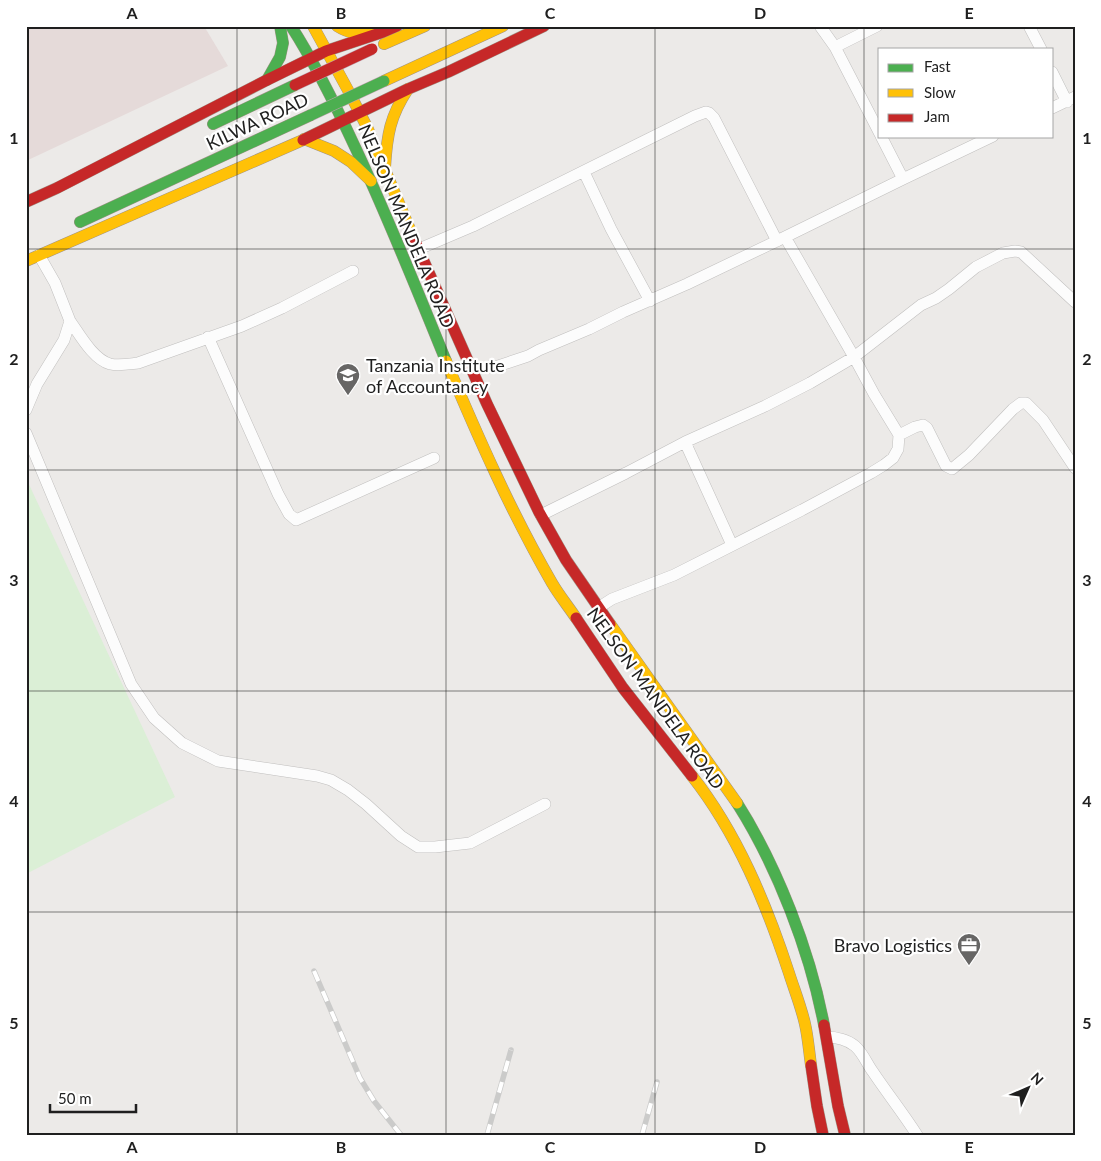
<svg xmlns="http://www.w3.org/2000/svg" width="1101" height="1161" font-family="Lato,sans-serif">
	<rect width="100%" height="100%" fill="#eceae8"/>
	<path fill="#e5dad9" d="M26 26H204L228 66 26 161Z"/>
	<path fill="#dbefd6" d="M26 478 175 797 26 874Z"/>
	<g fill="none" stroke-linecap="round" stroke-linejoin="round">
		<g stroke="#c0bfbe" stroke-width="12">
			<path id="street" d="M820 26 835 47 880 134
				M1029 26 1041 49
				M835 47 877 26
				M1052 72 1067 102
				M1052 108 1075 97
				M881 136 903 179
				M584 172 611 229 650 301
				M419 249 473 226 695 116 706 112 709 113 714 118 777 241
				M70 321C80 335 93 359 110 364 119 366 129 364 138 363L242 326 282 308 353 271
				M208 337 278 494 289 514 296 520 434 458
				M492 368 528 356 539 350 589 329 623 312 687 284 785 237 903 179 993 136
				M26 410 37 384 64 340 70 321 55 283 39 255
				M26 433 131 684 154 718 182 743 218 761 317 776 331 780 348 790 366 804 401 836 418 847H435L470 843 545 804
				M899 435 915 427 923 425 927 428 946 466 952 469 969 455 1013 409 1021 403H1026L1043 420 1075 468
				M685 442 732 545
				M541 515 626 473 685 442 765 406 810 383 854 357 921 305 936 298 949 289 976 267 1003 253 1015 251 1021 252 1075 302
				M598 608 612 599 674 575 802 510 871 473 884 465 893 458 898 449 899 435 874 394 854 357 785 237
				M827 1037C836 1037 848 1040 855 1046 863 1053 867 1064 873 1072 887 1093 903 1113 917 1135"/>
		</g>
		<g stroke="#a09387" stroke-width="12">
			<path id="fast" d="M291 26C316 65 336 106 355 147 388 217 417 290 446 361
				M267 80 280 57 283 43 280 26
				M213 124 295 85
				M80 222 311 115
				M737 803C777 866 810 951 824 1025"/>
		</g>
		<g stroke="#a09387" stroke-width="12">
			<path id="slow" d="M313 26 349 92 367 127 414 239
				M337 26C348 33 357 34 370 33
				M384 44 425 26
				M384 81 503 26
				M304 139 334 151 351 162 371 181
				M385 167C387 135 390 116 408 89
				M26 261 303 140
				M446 361C478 437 511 512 552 583 559 595 568 606 576 618
				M610 624 737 803
				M692 776C737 833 766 903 789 973 794 989 801 1006 805 1024 808 1037 809 1051 811 1065"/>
		</g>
		<g stroke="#a09387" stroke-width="12">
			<path id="jam" d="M303 140 408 89 448 72 544 26
				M26 202 57 188 267 80 326 51 383 32 397 26
				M414 239 487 404 539 512 566 560 610 624
				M576 618 623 688 692 776
				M824 1025 838 1106 845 1135
				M811 1065 817 1106 823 1135"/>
		</g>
		<use href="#street" stroke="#fcfcfc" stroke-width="11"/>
		<use href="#fast" stroke="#4caf50" stroke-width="11"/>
		<use href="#slow" stroke="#ffc107" stroke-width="11"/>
		<use href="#jam" stroke="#c62828" stroke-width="11"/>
		<g stroke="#cbcbca" stroke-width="5.5">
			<path id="rail" d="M314 971 360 1078 374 1101 401 1135
				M487 1135 511 1050
				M642 1135 657 1082"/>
		</g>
		<use href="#rail" stroke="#fff" stroke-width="4" stroke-dasharray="11" stroke-linecap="butt"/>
		<g stroke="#bea2af" stroke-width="12" stroke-linecap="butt">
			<path id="fast-bridge" d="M311 115 384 81"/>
		</g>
		<g stroke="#bea2af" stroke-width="12" stroke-linecap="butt">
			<path id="jam-bridge" d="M295 85 372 49"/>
		</g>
		<use href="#fast-bridge" stroke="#4caf50" stroke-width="11"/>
		<use href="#jam-bridge" stroke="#c62828" stroke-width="11"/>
	</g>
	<path fill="none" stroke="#1f1f1f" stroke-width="1" stroke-opacity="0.55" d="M237 26V1135M446 26V1135M655 26V1135M864 26V1135M26 249H1075M26 470H1075M26 691H1075M26 912H1075"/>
	<defs>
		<g id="university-pin" transform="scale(1.25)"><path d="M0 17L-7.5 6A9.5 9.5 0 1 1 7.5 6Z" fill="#676665" stroke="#fff"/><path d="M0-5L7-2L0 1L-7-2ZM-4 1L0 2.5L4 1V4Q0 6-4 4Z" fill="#fff"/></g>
		<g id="office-pin" transform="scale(1.25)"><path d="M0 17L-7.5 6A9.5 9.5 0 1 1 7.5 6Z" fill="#676665" stroke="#fff"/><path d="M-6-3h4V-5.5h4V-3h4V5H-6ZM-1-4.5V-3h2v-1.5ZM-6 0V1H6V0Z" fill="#fff"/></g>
	</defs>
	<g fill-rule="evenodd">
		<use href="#university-pin" x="348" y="375"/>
		<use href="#office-pin" x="969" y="945"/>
	</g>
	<g text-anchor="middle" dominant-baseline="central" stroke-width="4.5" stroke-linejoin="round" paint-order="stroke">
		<g font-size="18" fill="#1f1f1f" stroke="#fff">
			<text transform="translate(257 121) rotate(-25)">KILWA ROAD</text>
			<text transform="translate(407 226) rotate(67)">NELSON MANDELA ROAD</text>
			<text transform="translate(656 698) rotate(54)">NELSON MANDELA ROAD</text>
		</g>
		<g font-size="18" fill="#1f1f1f" stroke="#fff" text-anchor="start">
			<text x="366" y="365">Tanzania Institute<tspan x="366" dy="21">of Accountancy</tspan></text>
			<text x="952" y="945" text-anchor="end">Bravo Logistics</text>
		</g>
	</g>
	<rect width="1101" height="1161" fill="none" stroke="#ffffff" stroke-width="55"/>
	<rect x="878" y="48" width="175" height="90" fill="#ffffff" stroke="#a5a5a5"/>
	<rect x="888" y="64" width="25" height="8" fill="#4caf50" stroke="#a5a5a5"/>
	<text x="924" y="72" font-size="15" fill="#1f1f1f">Fast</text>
	<rect x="888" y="89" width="25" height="8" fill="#ffc107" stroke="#a5a5a5"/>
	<text x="924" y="98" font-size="15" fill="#1f1f1f">Slow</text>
	<rect x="888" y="114" width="25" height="8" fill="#c62828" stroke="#a5a5a5"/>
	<text x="924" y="122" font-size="15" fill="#1f1f1f">Jam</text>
	<g transform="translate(1028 1088) rotate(45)" stroke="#ffffff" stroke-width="4" paint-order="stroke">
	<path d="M0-4L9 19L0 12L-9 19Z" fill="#1f1f1f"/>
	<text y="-8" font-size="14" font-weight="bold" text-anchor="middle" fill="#1f1f1f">N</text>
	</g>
	<path d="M50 1104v8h86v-8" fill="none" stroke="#1f1f1f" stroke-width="2.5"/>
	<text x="58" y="1104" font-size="15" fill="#1f1f1f" stroke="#ffffff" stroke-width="4" paint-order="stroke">50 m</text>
	<rect x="28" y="28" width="1046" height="1106" fill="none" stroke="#1f1f1f" stroke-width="2"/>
	<g font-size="16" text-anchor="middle" font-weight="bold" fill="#1f1f1f">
		<text x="132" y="19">A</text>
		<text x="341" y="19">B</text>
		<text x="550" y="19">C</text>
		<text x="760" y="19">D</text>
		<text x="969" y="19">E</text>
		<text x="14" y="144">1</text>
		<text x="1087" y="144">1</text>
		<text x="14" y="365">2</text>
		<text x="1087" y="365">2</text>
		<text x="14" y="586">3</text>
		<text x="1087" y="586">3</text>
		<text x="14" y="807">4</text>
		<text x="1087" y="807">4</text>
		<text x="14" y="1029">5</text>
		<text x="1087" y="1029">5</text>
		<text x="132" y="1153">A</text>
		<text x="341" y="1153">B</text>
		<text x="550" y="1153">C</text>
		<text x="760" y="1153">D</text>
		<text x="969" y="1153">E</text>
	</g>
</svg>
